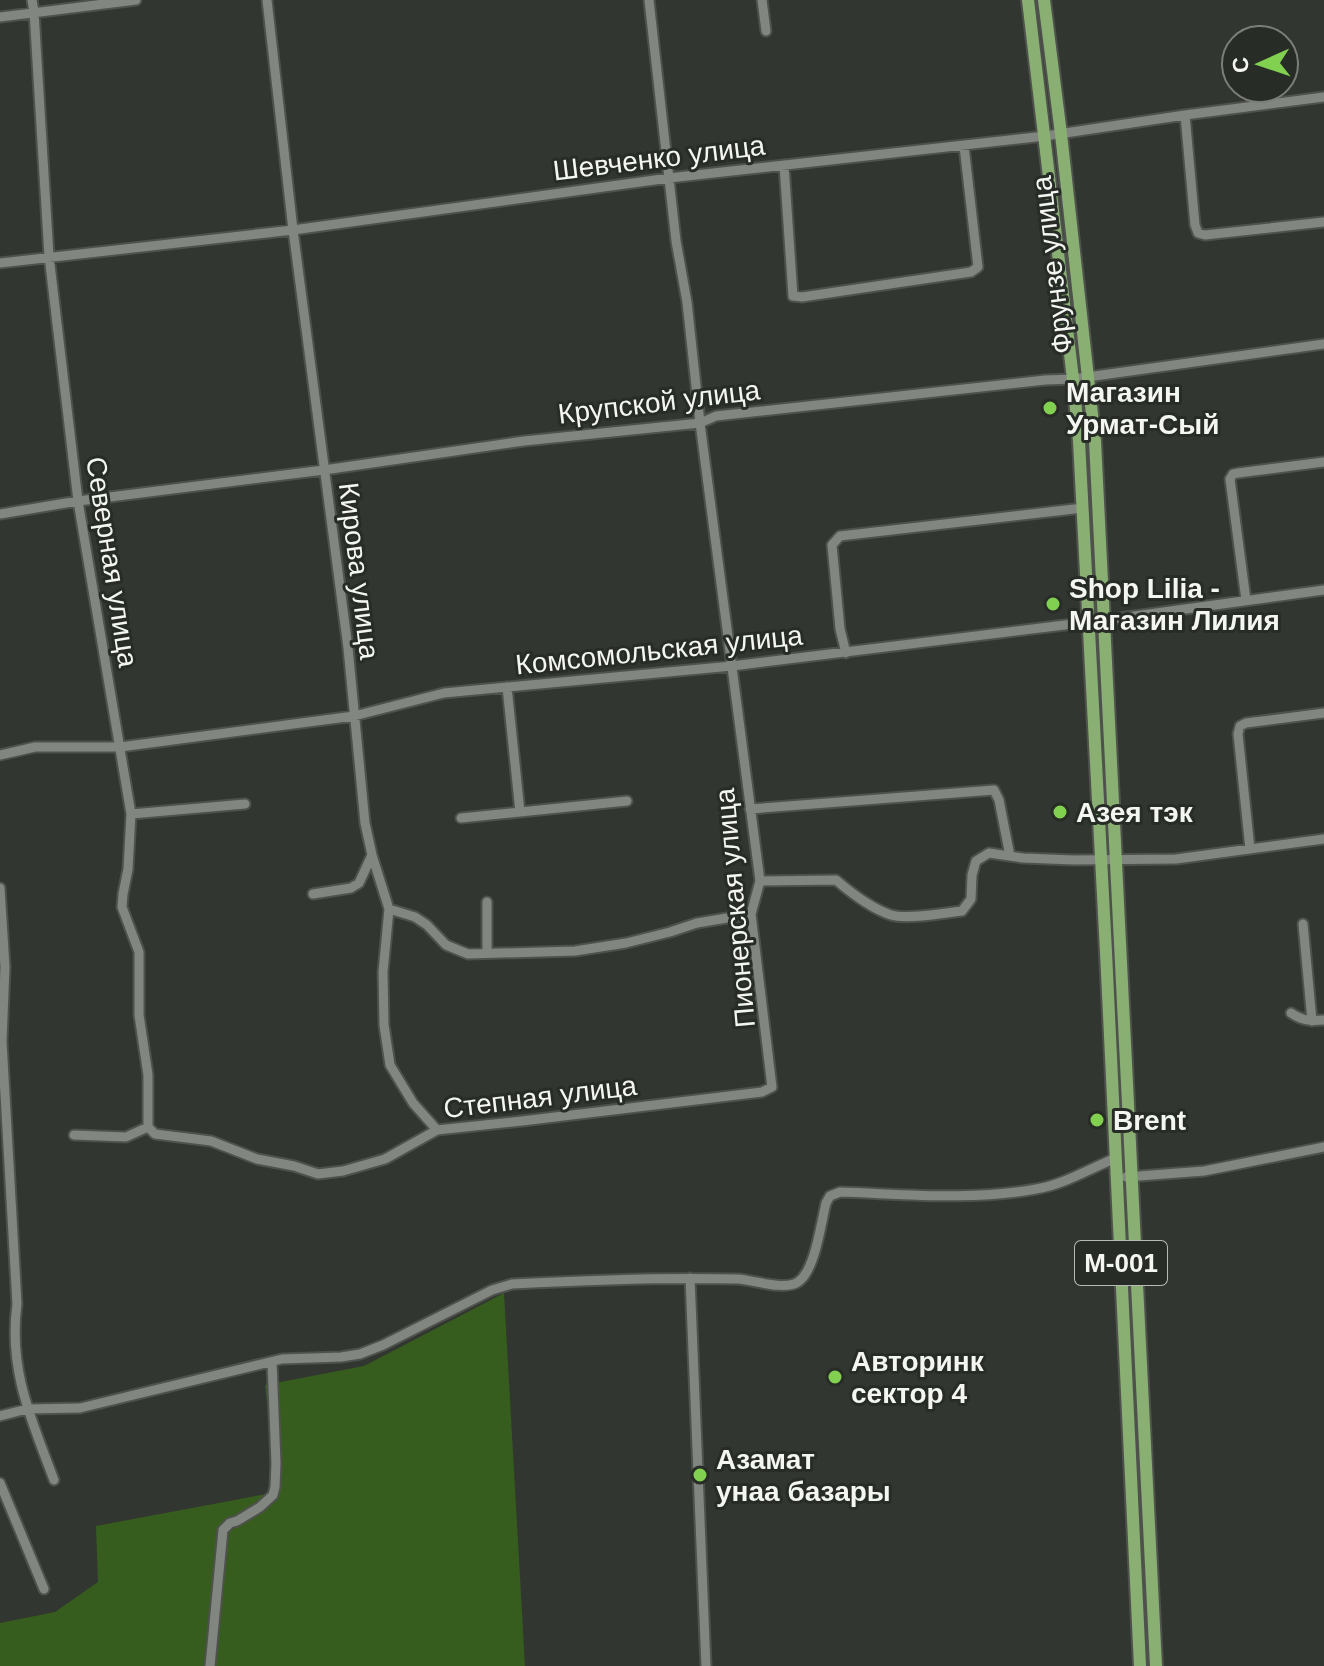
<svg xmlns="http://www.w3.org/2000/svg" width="1324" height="1666" font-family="Arial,sans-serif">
	<rect width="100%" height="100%" fill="#323630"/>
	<path fill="#365d1d" d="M504 1293 525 1666H0V1623L55 1612 98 1582 96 1526 277 1492 265 1385 364 1366Z"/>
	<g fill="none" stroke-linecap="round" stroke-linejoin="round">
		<g stroke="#4e514c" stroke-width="13">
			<path id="minor" d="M32 0 34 12 49 256 78 501 131 814 128 869 123 894 122 907 139 952V1015L148 1075V1127
				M267 0 293 230 348 648 365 823 372 855 389 909 383 972 384 1025 390 1065 413 1103 437 1130
				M762 0 766 31
				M0 17 136 0
				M1185 115 1195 225 1198 233 1205 235 1324 222
				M784 165 793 296 802 297 971 272 978 267 964 146
				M0 263 293 230 669 178 1045 136 1185 115 1324 97
				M0 514 78 501 324 470 524 441 700 423 716 416 1045 380 1073 379 1324 344
				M1246 600 1230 479 1233 474 1238 473 1324 462
				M846 653 840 629 832 545 840 536 1083 508
				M507 687 520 812
				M0 755 35 747H120L354 716 444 693 732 666 1105 620 1324 590
				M750 809 994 790 999 800 1010 856
				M131 814 245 804
				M461 818 627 801
				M1250 849 1238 734 1240 726 1246 723 1324 713
				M760 881 836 880C850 892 873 909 891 915 907 920 945 913 962 911L971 899 972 875 976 861 989 853 1023 858 1074 860 1176 859 1324 839
				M0 888 5 967 2 1042 17 1304C8 1370 32 1421 54 1480
				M313 894 351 888 359 883 372 855
				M389 909 415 917 427 925 446 945 468 954 575 951 626 943 670 932 697 923 751 914
				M1303 924 1312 1021
				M487 953V902
				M1291 1013C1303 1021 1310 1021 1324 1020
				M148 1127 155 1134 211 1141 257 1159 294 1166 318 1174 343 1171 385 1159 437 1130 522 1121 762 1092 772 1087 751 914 760 881 700 423 687 302 676 241 649 0
				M74 1135 126 1137 148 1127
				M1126 1177 1204 1171 1324 1147
				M690 1278 706 1666
				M0 1416 27 1409 80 1408 282 1359 341 1357 360 1354 383 1345 492 1290 512 1284C587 1280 663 1277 738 1279 753 1280 785 1291 798 1282 815 1271 821 1223 826 1203L830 1196 840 1192C904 1194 973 1201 1036 1189 1063 1185 1091 1168 1116 1158
				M0 1483 44 1589
				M210 1666 223 1530 230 1523 237 1521 260 1507 273 1495 275 1487 276 1464 272 1362"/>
		</g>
		<g stroke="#4e514c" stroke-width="16">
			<path id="major" d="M1028 0 1073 379 1079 441 1106 952 1140 1666
				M1044 0 1061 134 1095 441 1156 1666"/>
		</g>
		<use href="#minor" stroke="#828680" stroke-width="9"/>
		<use href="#major" stroke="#89af73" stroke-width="12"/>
	</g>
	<g fill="#81d050" stroke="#282c27" stroke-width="3">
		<circle cx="1050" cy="408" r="8"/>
		<circle cx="1053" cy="604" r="8"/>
		<circle cx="1060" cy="812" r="8"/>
		<circle cx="1097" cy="1120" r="8"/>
		<circle cx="835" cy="1377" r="8"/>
		<circle cx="700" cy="1475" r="8"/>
	</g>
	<g text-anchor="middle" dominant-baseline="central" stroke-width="6" stroke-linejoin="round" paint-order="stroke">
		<rect fill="#282c27" stroke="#b7b9b5" stroke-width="2" x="1075" y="1241" width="92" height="44" rx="6"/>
		<g font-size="26" font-weight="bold" fill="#f4f6f2">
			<text x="1121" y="1263">M-001</text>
		</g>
		<g font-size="28" fill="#f4f6f2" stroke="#282c27">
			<text transform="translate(659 158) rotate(-7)">Шевченко улица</text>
			<text transform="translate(1052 265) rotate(-97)">Фрунзе улица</text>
			<text transform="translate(659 402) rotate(-7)">Крупской улица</text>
			<text transform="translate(112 562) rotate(81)">Северная улица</text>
			<text transform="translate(359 571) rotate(83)">Кирова улица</text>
			<text transform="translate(659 650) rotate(-6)">Комсомольская улица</text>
			<text transform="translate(735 908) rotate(-95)">Пионерская улица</text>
			<text transform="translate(540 1097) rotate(-7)">Степная улица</text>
		</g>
		<g font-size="28" font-weight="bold" fill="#f4f6f2" stroke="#282c27" text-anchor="start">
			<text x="1066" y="392">Магазин<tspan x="1066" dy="32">Урмат-Сый</tspan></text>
			<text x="1069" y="588">Shop Lilia -<tspan x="1069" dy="32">Магазин Лилия</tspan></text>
			<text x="1076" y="812">Азея тэк</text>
			<text x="1113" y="1120">Brent</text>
			<text x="851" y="1361">Авторинк<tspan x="851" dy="32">сектор 4</tspan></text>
			<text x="716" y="1459">Азамат<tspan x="716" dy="32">унаа базары</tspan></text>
		</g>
	</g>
	<g transform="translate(1260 64) rotate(267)"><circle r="38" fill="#282c27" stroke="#7a7d78" stroke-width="2"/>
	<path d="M0-6L14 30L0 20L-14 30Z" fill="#81d050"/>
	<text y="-12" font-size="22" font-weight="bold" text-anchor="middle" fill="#f4f6f2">С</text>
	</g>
</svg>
